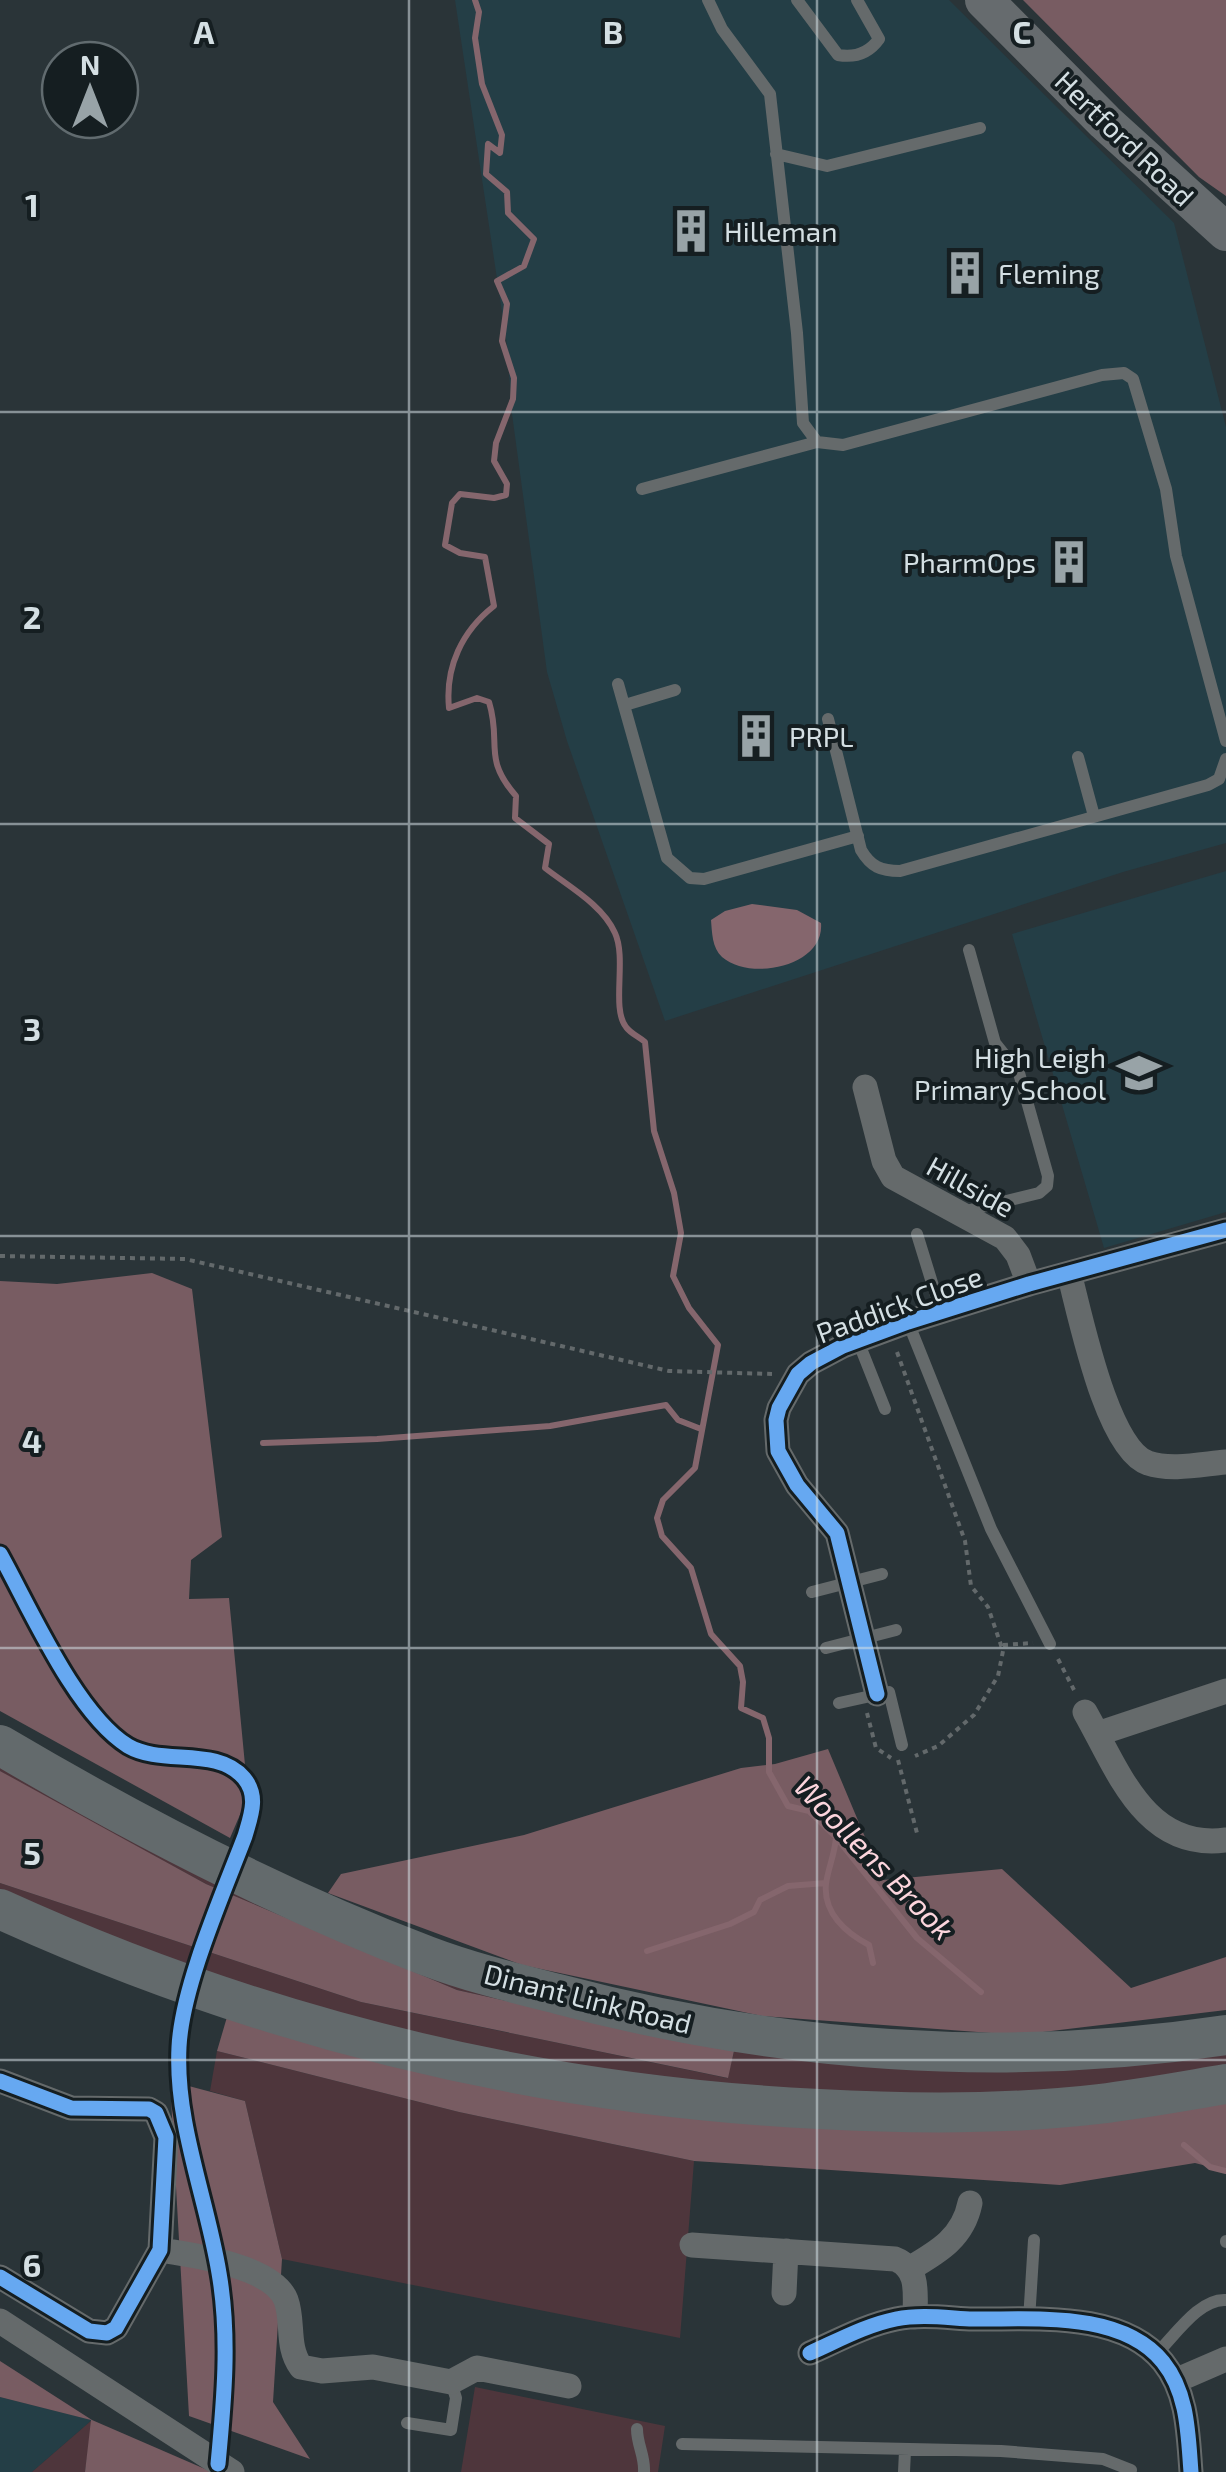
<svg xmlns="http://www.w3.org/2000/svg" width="1226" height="2472" font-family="'Exo 2',sans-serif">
	<rect width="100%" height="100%" fill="#2a3438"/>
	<path fill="#243e46" d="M455 0H949L1174 223 1226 427V843L1123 872 665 1021 567 741 547 672 512 414 507 345Z
		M1226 871V1212L1104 1248 1012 934Z
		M0 2397 92 2420 32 2472H0Z"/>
	<path fill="#4e363c" d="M0 1760 663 2033 1226 2046V2070L1069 2094 791 2096 506 2059 217 1982 0 1893V1883L361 2002 727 2078 734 2052 457 1990 206 1884 18 1782 0 1771Z
		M217 2051 459 2112 694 2161 680 2338 282 2259 245 2101 210 2091Z
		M475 2387 665 2426 658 2472H461Z
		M92 2420 85 2472H32Z"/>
	<path fill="#785c62" d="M1023 0H1226V196L1199 177Z
		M152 1273 192 1289 222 1537 191 1560 189 1599 229 1598 248 1796 230 1838 0 1711V1281L57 1284Z
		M828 1749 883 1880 1002 1869 1131 1988 1226 1957V2010L1018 2035 762 2016 522 1965 328 1893 341 1874 524 1835 741 1768 775 1764Z
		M0 1771 206 1884 457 1990 734 2051 728 2078 361 2002 0 1883Z
		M227 2017 602 2103 1226 2098V2171L1195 2163 1060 2185 694 2161 459 2112 217 2051Z
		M170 2081 245 2101 282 2259 273 2402 310 2459 189 2416Z
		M0 2361 92 2420 212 2472H85L91 2420 0 2397Z"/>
	<path fill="#85666d" d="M752 904 797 910 821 923C825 966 751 982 722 957 712 948 712 932 711 920L725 911Z"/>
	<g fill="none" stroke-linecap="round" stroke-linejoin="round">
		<path stroke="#85666d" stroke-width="6" d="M475 0 479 12 475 38 482 84 502 135 500 153 488 144 486 174 507 192 508 213 534 239 524 266 497 281 507 304 502 341 514 378 513 399 496 443 494 461 507 484 506 495 494 498 460 494 452 503 445 545 460 553 485 557 494 606C462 631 445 667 449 708L477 698 489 702C502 744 482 757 516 796L515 818 549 844 545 868C568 886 603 905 615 933 627 959 611 1008 626 1027 630 1033 639 1037 645 1042L654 1131 674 1193 681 1233 673 1276 689 1308 718 1345 695 1468 663 1500 657 1518 662 1536 691 1568 711 1634 740 1666 743 1682 741 1708 763 1718 769 1738V1772L788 1806 809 1811 836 1837 917 1938 981 1992
			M263 1443 377 1439 550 1426 666 1405 678 1420 701 1429
			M836 1837C835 1854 828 1868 826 1884 823 1913 846 1933 869 1945L873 1963
			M647 1951 730 1924 754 1912 760 1900 788 1886 826 1883
			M1184 2145 1210 2167 1226 2171"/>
		<path stroke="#63696b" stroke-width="4" stroke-dasharray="5 5" stroke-linecap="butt" d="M0 1256 185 1259 669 1371 772 1374
			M897 1352 965 1541 971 1586 988 1607 1003 1651 998 1676 974 1715 938 1746 915 1756
			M1003 1645 1033 1643
			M1058 1659 1074 1690
			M867 1713 876 1748 891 1758
			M898 1760 918 1837"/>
		<path stroke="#656a6b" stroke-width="12" d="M708 0 722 29 770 94 797 333 803 423 817 442 843 445 1102 375 1124 373 1133 379 1166 489 1176 556 1226 741
			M797 0 838 55C855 58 869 53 879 39L857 0
			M776 154 827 166 980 128
			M642 489 817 442
			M618 684 667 858 690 878 704 879 858 836
			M625 705 675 690
			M828 719 861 850C871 867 881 871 900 871L1208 785 1219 779 1226 759
			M1078 757 1094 816
			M962 1212 1039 1193 1047 1186 1048 1176 1019 1073 995 1043 969 950
			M917 1234 941 1312
			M908 1322 991 1529 1050 1644
			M858 1341 885 1409
			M812 1592 882 1574
			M826 1648 896 1630
			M839 1703 889 1692 902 1745
			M1226 2241V2242
			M1029 2320 1034 2240
			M1156 2354C1174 2337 1199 2298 1226 2300
			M407 2423 451 2430 456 2398 451 2382
			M637 2429C637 2445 645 2456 644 2472
			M682 2444 1001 2451 1103 2459 1131 2470
			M904 2472 905 2451"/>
		<path stroke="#656a6b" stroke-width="25" d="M865 1087 884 1161 893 1177 1005 1238 1018 1255 1029 1284
			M1069 1273C1080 1314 1107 1450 1148 1463 1171 1471 1202 1464 1226 1462
			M877 1694 837 1533 797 1485 778 1451 776 1420 779 1408 798 1374 811 1363 843 1346 908 1322 1029 1284 1226 1230
			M1085 1712C1118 1770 1145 1851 1226 1840
			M1097 1734 1226 1691
			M0 2081 71 2108 149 2109 156 2113 166 2137 160 2250 116 2328 107 2333 89 2331 0 2277
			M692 2245 895 2259C920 2269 915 2294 915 2317
			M160 2250C192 2255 273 2266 286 2300 294 2322 286 2347 301 2367L322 2371 373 2367 451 2382 477 2368 569 2386
			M909 2269C938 2252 963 2238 970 2203
			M784 2293 786 2251
			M0 2321 232 2472
			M810 2353C837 2341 866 2325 896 2319 921 2314 948 2318 973 2319 1032 2320 1121 2310 1163 2362 1188 2393 1188 2434 1191 2472
			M1175 2381 1226 2359"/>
		<path stroke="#666b6e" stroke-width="38" d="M984 0 1105 122 1226 232"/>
		<path stroke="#636a6c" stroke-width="40" d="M0 1745C137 1826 278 1899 427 1956 469 1972 514 1983 558 1994 775 2052 1003 2069 1226 2035
			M0 1909C259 2027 535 2095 819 2109 912 2114 1006 2115 1099 2104 1141 2099 1184 2091 1226 2084"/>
		<g stroke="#151e21" stroke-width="21">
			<path id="cycleway" d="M0 1554C30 1608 76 1714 128 1746 162 1766 217 1746 244 1778 259 1796 251 1815 245 1836 223 1894 182 1986 179 2047 175 2123 207 2199 219 2273 230 2336 224 2401 218 2464
				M877 1694 837 1533 797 1485 778 1451 776 1420 779 1408 798 1374 811 1363 843 1346 908 1322 1029 1284 1226 1230
				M0 2081 71 2108 149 2109 156 2113 166 2137 160 2250 116 2328 107 2333 89 2331 0 2277
				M810 2353C837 2341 866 2325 896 2319 921 2314 948 2318 973 2319 1032 2320 1121 2310 1163 2362 1188 2393 1188 2434 1191 2472"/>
		</g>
		<use href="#cycleway" stroke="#66a8f1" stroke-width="15"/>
	</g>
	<path fill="none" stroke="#d4dfe3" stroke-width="2.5" stroke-opacity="0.55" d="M409 0V2472M817 0V2472M0 412H1226M0 824H1226M0 1236H1226M0 1648H1226M0 2060H1226"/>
	<defs>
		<g id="building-bare" transform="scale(3.45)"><path d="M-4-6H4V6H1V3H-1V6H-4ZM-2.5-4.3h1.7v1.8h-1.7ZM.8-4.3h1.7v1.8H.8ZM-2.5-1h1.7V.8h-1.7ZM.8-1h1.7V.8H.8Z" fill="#98a3a7" stroke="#151e21" stroke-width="2.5" paint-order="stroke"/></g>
		<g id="school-bare" transform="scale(3.45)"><path d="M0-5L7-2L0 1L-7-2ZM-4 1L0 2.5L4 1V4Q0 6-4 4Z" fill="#98a3a7" stroke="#151e21" stroke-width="2.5" paint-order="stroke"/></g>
	</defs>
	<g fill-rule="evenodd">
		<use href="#building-bare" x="691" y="231"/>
		<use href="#building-bare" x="965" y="273"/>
		<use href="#building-bare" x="1069" y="562"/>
		<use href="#building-bare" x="756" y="736"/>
		<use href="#school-bare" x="1139" y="1073"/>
	</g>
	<g text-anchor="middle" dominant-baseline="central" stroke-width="8" stroke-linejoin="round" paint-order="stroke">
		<g font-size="28" fill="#d4dfe3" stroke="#151e21">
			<text transform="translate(1125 138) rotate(44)">Hertford Road</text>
			<text transform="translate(971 1186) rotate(29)">Hillside</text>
			<text transform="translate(899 1304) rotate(-20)">Paddick Close</text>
			<text transform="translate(588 1998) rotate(14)">Dinant Link Road</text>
		</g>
		<g font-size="28" fill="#d4dfe3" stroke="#151e21" text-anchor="start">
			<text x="724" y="231">Hilleman</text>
			<text x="998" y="273">Fleming</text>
			<text x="1036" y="562" text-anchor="end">PharmOps</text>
			<text x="789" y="736">PRPL</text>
			<text x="1106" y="1057" text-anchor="end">High Leigh<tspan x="1106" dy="32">Primary School</tspan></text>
		</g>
		<g font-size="30" font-style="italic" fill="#fcd5dd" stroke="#151e21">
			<text transform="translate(875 1857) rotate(46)">Woollens Brook</text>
		</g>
	</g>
	<g font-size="32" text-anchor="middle" font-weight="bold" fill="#d4dfe3" stroke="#151e21" stroke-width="8" stroke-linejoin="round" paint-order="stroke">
		<text x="204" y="44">A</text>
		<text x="613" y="44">B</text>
		<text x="1022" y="44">C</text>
		<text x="32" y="217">1</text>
		<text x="32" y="629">2</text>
		<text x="32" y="1041">3</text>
		<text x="32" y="1453">4</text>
		<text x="32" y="1865">5</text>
		<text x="32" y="2277">6</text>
	</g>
	<g transform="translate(90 90)"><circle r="48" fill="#151e21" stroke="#616b6f" stroke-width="2.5"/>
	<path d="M0-8L18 38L0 25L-18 38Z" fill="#98a3a7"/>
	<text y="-15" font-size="28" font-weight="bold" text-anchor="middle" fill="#d4dfe3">N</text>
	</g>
</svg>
